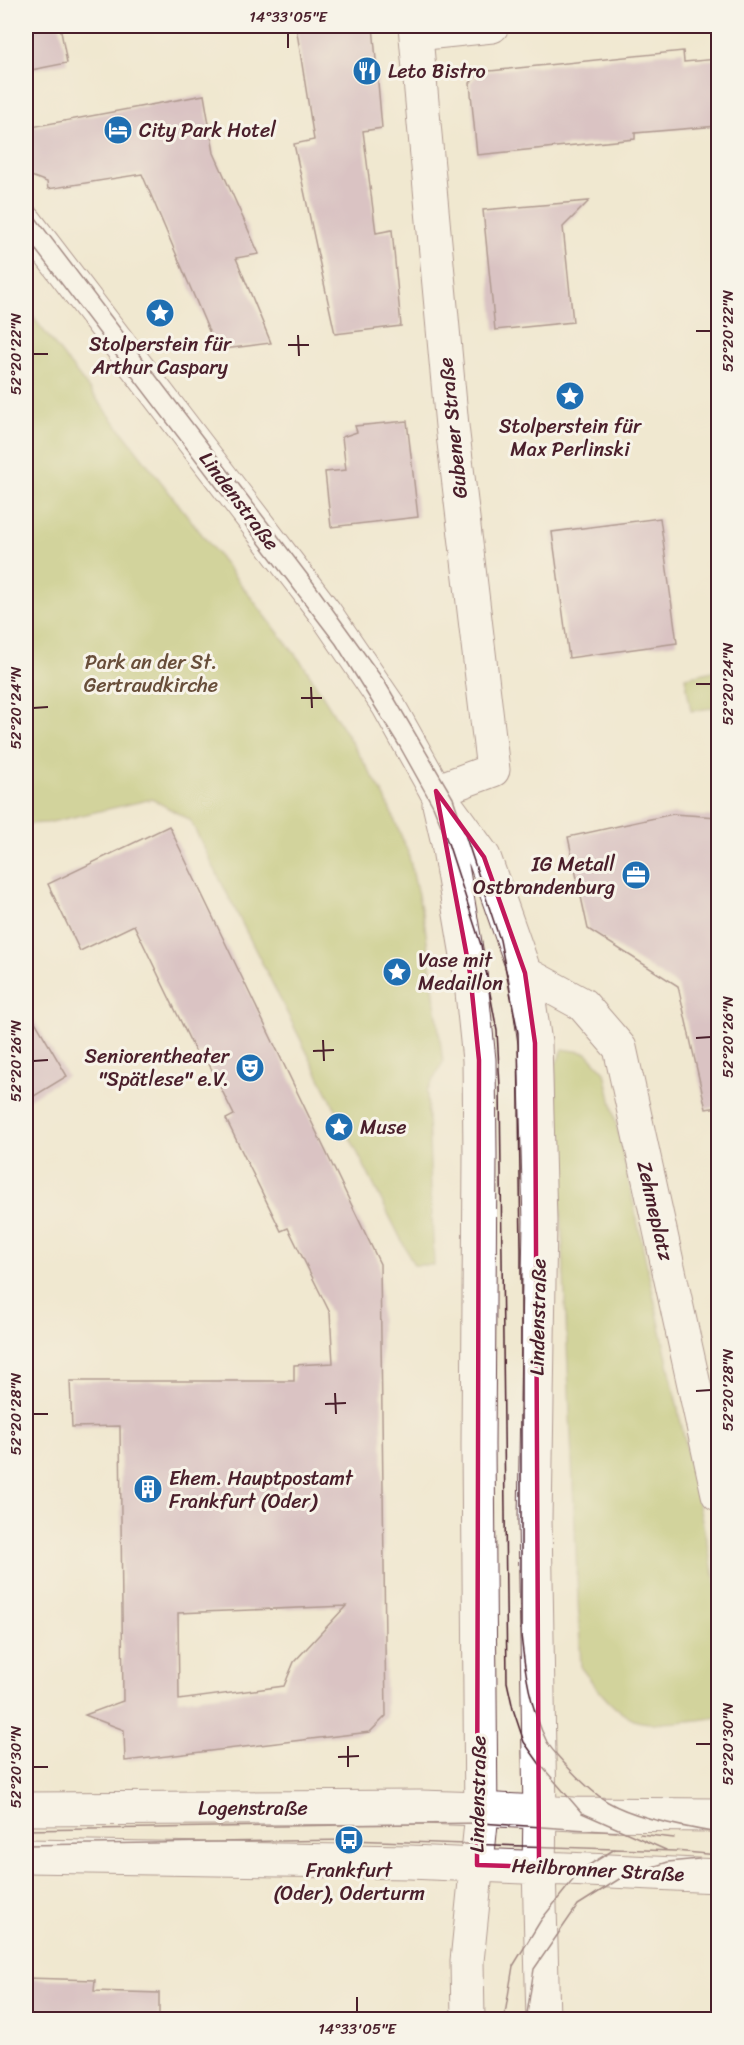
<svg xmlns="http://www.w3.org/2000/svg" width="744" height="2045" font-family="Sriracha,sans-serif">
	<rect width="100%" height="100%" fill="#f7f3e8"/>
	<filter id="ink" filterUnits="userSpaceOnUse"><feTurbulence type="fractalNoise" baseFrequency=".0167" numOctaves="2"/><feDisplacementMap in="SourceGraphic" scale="12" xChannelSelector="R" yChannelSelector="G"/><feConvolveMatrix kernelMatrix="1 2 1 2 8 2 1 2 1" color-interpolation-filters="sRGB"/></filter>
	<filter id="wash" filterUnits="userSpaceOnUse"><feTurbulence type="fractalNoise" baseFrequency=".008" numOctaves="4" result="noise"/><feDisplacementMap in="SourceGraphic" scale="24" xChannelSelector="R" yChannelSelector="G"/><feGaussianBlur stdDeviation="1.35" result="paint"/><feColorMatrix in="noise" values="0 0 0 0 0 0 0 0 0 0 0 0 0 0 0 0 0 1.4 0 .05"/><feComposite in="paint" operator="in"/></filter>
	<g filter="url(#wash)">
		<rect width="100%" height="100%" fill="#f0e8d0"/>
		<path fill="#aebb5d" stroke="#7c6d44" stroke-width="1.5" d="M26 308 305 667 384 795 408 852 425 926 443 1062 427 1091 434 1265H414L190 820 152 799 47 823 26 824Z
			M718 670V707L691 711 685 677Z
			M563 1049 587 1053 605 1072 718 1594V1717C701 1720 649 1727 634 1720 611 1709 597 1688 581 1668L555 1066Z"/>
		<g id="blocks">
			<path fill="#be97b4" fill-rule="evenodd" d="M26 26H60L67 63 26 71Z
				M296 26H373L382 128 363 131 376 233 392 230 401 326 335 334 294 144 314 140Z
				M683 51 684 62 718 59V126L635 133V139L477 155 470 83 480 72Z
				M204 95 214 153 259 254 236 258 271 343 217 350 142 174 48 189 47 182 26 174V128Z
				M589 201 563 227 573 322 495 330 483 210Z
				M407 421 418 517 331 527 325 472 346 470 342 437 357 432 355 426Z
				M660 518 677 643 569 658 552 532Z
				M673 814 718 817V1107L706 1109 678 986 588 929 568 837Z
				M169 826 380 1264 386 1716 370 1732 125 1761 124 1730 85 1715 123 1701 120 1426 72 1427 70 1381H294V1365L333 1363 330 1313 288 1228 281 1231 226 1119 234 1115 203 1052 197 1055 134 925 80 951 48 884ZM346 1606 294 1662 284 1686 179 1700 178 1613Z
				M26 1006 67 1076 26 1101Z
				M26 1978 95 1980 94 1991 159 1993V2019H26Z"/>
		</g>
	</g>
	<g filter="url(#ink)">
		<use href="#blocks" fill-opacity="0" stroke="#633d44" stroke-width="1.5"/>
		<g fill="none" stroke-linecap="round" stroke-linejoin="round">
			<g stroke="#633d44" stroke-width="35">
				<path id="street" d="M415 26 452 426 493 770 436 791
					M416 34 492 26
					M525 973 582 1004 620 1048 718 1494
					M26 1809 421 1807 480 1809
					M26 1856 410 1862 477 1865"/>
			</g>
			<g stroke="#633d44" stroke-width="35">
				<path id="secondary" d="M26 222 326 614 388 705 436 791 484 857 525 973 535 1043 540 1221 535 1520 540 1813 539 1867 543 2020
					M439 804 448 843 470 973 479 1060 480 1155 478 1445 481 1823 467 1961 468 2020
					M480 1809 574 1814 718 1815
					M477 1865 718 1876"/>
			</g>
			<use href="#street" stroke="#fff" stroke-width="33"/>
			<use href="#secondary" stroke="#fff" stroke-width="33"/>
			<path stroke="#4a1f2b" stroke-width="1.5" d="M26 205 313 582 385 682 453 798 500 940 518 1033 521 1250V1635C525 1672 530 1708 547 1742 551 1749 558 1756 564 1763 575 1775 594 1794 608 1802 635 1818 688 1828 718 1833
				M26 237 336 644 400 747 433 806 448 843 481 945 497 1031 500 1087 507 1682 513 1709 524 1742 539 1763 582 1813 666 1850
				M26 1830 481 1823 616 1832
				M640 1834 674 1838
				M26 1845 349 1840 675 1851 718 1855
				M504 2020 513 1966 541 1920 581 1870 615 1849
				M526 2020 534 1969 578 1905 624 1876 668 1862 699 1859"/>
		</g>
	</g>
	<path d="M0 0H744V2045H0ZM436 791 484 857 525 973 535 1043 539 1867 477 1865 479 1060 470 973Z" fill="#f0e8d0" fill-opacity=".55" fill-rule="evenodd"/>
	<path fill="none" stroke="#c2185b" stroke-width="4.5" stroke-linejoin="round" d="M436 791 484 857 525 973 535 1043 539 1867 477 1865 479 1060 470 973Z"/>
	<path fill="none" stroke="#4a1f2b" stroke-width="2" d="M288 33V48M696 331H711M298 335 299 356M288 345H309M33 354H48M696 684H711M311 687 312 708M301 698H322M33 708 48 707M696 1038 711 1037M323 1040 324 1061M313 1051 334 1050M33 1061 48 1060M696 1391 711 1390M335 1393 336 1414M325 1404 346 1403M33 1414H48M696 1744H711M348 1746V1767M338 1757 359 1756M33 1767H48M357 1997V2012"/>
	<defs>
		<g id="restaurant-disc" transform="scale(1.5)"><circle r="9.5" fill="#1f6fb2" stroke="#f7f3e8"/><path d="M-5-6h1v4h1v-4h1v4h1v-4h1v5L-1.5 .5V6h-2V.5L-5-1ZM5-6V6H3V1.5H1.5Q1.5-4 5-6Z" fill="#fff"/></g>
		<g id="hotel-disc" transform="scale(1.5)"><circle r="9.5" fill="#1f6fb2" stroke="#f7f3e8"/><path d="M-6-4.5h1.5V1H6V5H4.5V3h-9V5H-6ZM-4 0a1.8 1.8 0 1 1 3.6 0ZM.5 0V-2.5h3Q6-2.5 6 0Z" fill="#fff"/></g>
		<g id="sight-disc" transform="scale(1.5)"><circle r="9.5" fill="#1f6fb2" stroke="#f7f3e8"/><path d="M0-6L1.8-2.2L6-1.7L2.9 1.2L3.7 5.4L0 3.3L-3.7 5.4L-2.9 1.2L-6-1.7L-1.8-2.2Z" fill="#fff"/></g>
		<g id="office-disc" transform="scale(1.5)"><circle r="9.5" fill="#1f6fb2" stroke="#f7f3e8"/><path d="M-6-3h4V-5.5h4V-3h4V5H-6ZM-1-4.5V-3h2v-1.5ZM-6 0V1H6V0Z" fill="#fff"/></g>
		<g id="theatre-disc" transform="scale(1.5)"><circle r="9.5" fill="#1f6fb2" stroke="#f7f3e8"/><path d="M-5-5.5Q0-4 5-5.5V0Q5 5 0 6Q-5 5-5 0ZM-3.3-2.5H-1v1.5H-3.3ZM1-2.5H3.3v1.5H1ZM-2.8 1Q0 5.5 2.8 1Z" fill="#fff"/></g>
		<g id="building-disc" transform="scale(1.5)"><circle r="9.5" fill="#1f6fb2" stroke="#f7f3e8"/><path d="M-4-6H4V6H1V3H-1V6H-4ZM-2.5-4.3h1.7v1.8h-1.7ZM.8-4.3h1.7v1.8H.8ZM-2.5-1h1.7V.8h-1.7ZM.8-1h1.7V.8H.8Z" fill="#fff"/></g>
		<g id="bus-disc" transform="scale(1.5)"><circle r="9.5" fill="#1f6fb2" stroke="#f7f3e8"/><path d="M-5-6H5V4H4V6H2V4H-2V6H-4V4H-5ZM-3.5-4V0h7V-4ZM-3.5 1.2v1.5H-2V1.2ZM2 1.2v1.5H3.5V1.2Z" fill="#fff"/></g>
	</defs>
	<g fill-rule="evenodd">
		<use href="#restaurant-disc" x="367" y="71"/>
		<use href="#hotel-disc" x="118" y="130"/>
		<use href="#sight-disc" x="160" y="313"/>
		<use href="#sight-disc" x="570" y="396"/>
		<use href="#office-disc" x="636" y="875"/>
		<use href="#sight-disc" x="397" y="972"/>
		<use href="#theatre-disc" x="250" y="1068"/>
		<use href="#sight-disc" x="339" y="1127"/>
		<use href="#building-disc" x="148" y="1489"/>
		<use href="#bus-disc" x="349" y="1840"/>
	</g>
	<g text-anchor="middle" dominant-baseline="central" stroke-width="6" stroke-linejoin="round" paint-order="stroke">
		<g font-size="20" fill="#4a1f2b" stroke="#f7f3e8" text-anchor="start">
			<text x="388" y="71">Leto Bistro</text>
			<text x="139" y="130">City Park Hotel</text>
			<text x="160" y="344" text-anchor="middle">Stolperstein für<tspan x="160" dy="23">Arthur Caspary</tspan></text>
			<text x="570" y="426" text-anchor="middle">Stolperstein für<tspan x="570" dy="23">Max Perlinski</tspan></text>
			<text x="615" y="864" text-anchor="end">IG Metall<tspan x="615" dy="23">Ostbrandenburg</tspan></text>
			<text x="418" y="960">Vase mit<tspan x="418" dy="23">Medaillon</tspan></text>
			<text x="229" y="1056" text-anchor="end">Seniorentheater<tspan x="229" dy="23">"Spätlese" e.V.</tspan></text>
			<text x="360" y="1127">Muse</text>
			<text x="169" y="1478">Ehem. Hauptpostamt<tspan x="169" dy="23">Frankfurt (Oder)</tspan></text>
			<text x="349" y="1870" text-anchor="middle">Frankfurt<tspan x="349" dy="23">(Oder), Oderturm</tspan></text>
		</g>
		<g font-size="20" fill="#4a1f2b" stroke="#f7f3e8">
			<text transform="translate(453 428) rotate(-96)">Gubener Straße</text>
			<text transform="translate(239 501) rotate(53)">Lindenstraße</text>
			<text transform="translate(655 1211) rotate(77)">Zehmeplatz</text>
			<text transform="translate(538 1317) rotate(-89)">Lindenstraße</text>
			<text transform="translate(478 1794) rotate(-89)">Lindenstraße</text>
			<text x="253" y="1808">Logenstraße</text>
			<text transform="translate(598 1870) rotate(3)">Heilbronner Straße</text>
		</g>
		<g font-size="20" fill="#684e3a" stroke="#f7f3e8">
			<text x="151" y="662">Park an der St.<tspan x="151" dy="23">Gertraudkirche</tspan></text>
		</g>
	</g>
	<rect width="744" height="2045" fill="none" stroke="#f7f3e8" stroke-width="66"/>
	<rect x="33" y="33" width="678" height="1979" fill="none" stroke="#4a1f2b" stroke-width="2"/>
	<g font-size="15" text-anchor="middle" fill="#4a1f2b">
		<text x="288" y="22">14°33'05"E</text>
		<text transform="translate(728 331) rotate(-90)" y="5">52°20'22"N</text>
		<text transform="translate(16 354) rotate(-90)" y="5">52°20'22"N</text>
		<text transform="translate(728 684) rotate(-90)" y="5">52°20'24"N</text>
		<text transform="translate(16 708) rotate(-90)" y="5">52°20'24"N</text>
		<text transform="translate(728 1037) rotate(-90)" y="5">52°20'26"N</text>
		<text transform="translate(16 1061) rotate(-90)" y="5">52°20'26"N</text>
		<text transform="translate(728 1390) rotate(-90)" y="5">52°20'28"N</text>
		<text transform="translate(16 1414) rotate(-90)" y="5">52°20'28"N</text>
		<text transform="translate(728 1744) rotate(-90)" y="5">52°20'30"N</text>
		<text transform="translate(16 1767) rotate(-90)" y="5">52°20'30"N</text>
		<text x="357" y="2034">14°33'05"E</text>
	</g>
</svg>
